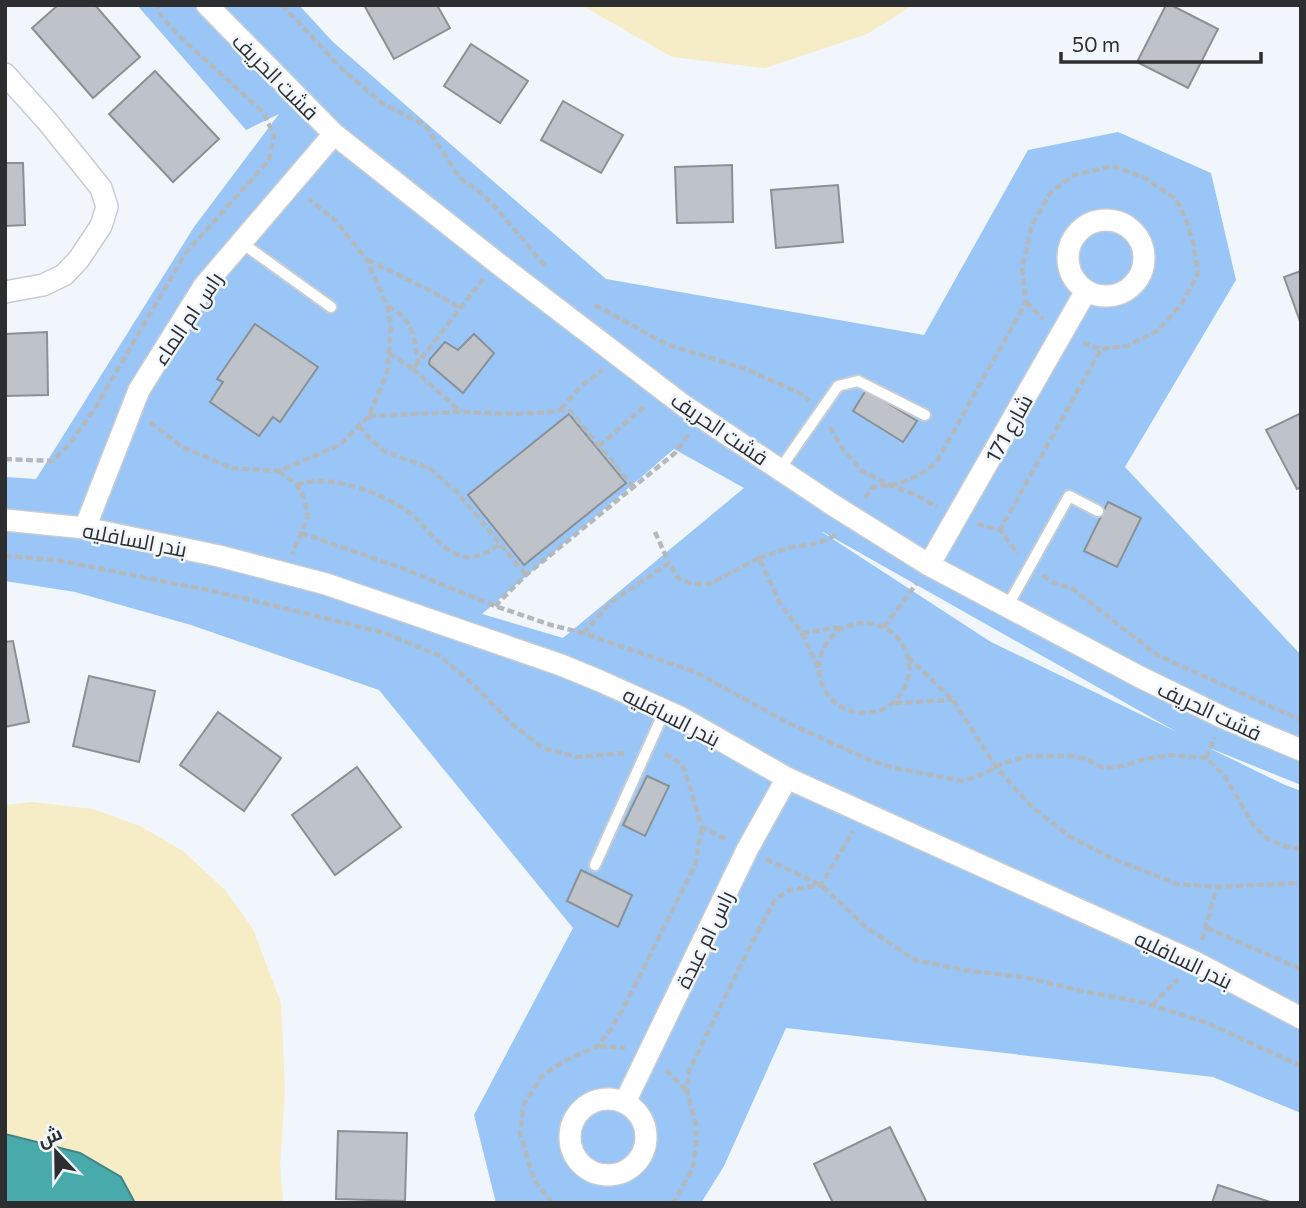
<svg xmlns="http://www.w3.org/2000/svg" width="1306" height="1208" font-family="Commissioner,Cairo,sans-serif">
	<rect width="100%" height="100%" fill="#f1f6fc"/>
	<path fill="#99c6f6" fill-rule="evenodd" d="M137 5H299L333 42 606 279 924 335 1028 150 1118 132 1211 173 1236 280 1125 467 1301 655V785L1207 747 1285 785 1301 791V1113L1213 1077 786 1028 724 1166 701 1203H496L474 1115 573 928 379 690 191 625 75 592 5 581V477L36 479 194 227 279 114 246 130ZM674 449 744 488 563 638 482 614ZM822 532H823L1177 732 991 642Z"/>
	<path fill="#f6ecc6" d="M581 5H913L867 34 765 68 672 57Z
		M32 802 93 809 140 826 183 851 225 890 253 929 281 1003 285 1091 280 1165 283 1203H135L121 1177 15 1136 5 1134V805Z"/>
	<path fill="#48aaab" stroke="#408586" stroke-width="2" d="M5 1134 80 1153 121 1177 135 1203H5Z"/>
	<path fill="#bec3c9" stroke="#8b9095" stroke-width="2" d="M58 5H95L140 57 93 98 32 28Z
		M364 5H437L450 28 394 59Z
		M1166 5H1171L1218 29 1188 88 1137 62Z
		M471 44 528 81 500 123 444 86Z
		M155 71 219 139 173 182 109 114Z
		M563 101 623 135 601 173 541 140Z
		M5 163H23L25 225 5 226Z
		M732 165 733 222 677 223 675 167Z
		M838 185 843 242 776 248 771 190Z
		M1301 271V324L1284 277Z
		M255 324 318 367 280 422 273 417 259 436 210 402 223 382 217 379Z
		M47 332 48 395 5 396V334Z
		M474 334 494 353 463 393 429 364 430 359 445 342 458 350Z
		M866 390 917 421 903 442 853 411Z
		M1301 413V487L1297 489 1266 430Z
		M569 414 626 483 524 565 468 495Z
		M1108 502 1141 518 1117 567 1084 551Z
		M13 641 29 722 5 727V642Z
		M89 676 155 691 139 762 73 746Z
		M218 712 281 758 244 811 180 765Z
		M357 767 401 827 335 875 292 815Z
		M647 776 669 786 645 836 623 825Z
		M581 870 632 895 618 927 567 901Z
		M890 1127 926 1201 923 1203H833L814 1164Z
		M338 1131 407 1133 405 1201 336 1199Z
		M1218 1185 1273 1203H1212Z"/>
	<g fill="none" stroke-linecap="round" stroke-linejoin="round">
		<g stroke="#c7ccd2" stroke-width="14">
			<path id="lane" d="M242 243 331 307
				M780 469 838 386 858 381 925 415
				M1007 607 1069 496 1098 511
				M595 865 665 710"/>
		</g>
		<g stroke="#c7ccd2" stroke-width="24">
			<path id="street" d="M207 5 334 134 496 262 683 405 833 505 929 565 1140 677 1224 718 1301 750
				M5 74 47 121 101 188 107 207 101 226 79 259 64 275 43 285 5 292
				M1068 258a38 38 0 1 1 76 0a38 38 0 1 1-76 0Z
				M5 520 85 528 219 556 326 584 561 665 600 681 680 717 787 778 1195 962 1301 1018
				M85 528 139 390 204 286 334 134
				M929 565 1086 291
				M570 1137a38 38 0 1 1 76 0a38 38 0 1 1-76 0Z
				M625 1102 747 850 787 778"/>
		</g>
		<path stroke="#b4b9bd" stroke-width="4.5" stroke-dasharray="7 3.5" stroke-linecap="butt" d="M282 5 342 69 383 104 425 125 460 178 478 191 492 203 546 267
			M368 260 429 290 460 308
			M1026 302 1043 319
			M595 305 666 344 746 369 804 395 809 401
			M388 306C393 309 399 313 403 317 414 328 416 347 418 362
			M1083 343 1101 349
			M389 353 413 369 483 279
			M413 369 461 412
			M561 409 581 386 603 370
			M369 416 461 412 517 414 552 412 560 410 570 411 633 487
			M150 422 182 447 232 468 279 471 340 445 369 416 387 373 391 326 387 306 367 260 336 221 309 199
			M359 426 369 438 384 451 429 468 457 492 526 575
			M830 427 842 448 862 471 892 486 916 495 937 507
			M599 446 646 405
			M5 459 53 461 71 442 94 410 185 254 269 160 274 136 264 113 178 35 161 16 157 5
			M279 471 297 485 304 498 308 517 292 554
			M297 485C304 483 311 481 318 481 348 481 385 495 410 513 426 526 446 558 470 557 481 557 492 549 501 544
			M865 498 873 487C902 485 913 480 936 463L1026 302 1022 268 1032 225 1050 193 1074 175 1112 166 1145 178 1176 199 1185 217 1194 246 1198 274 1181 305 1157 331 1127 346 1101 349 1000 530
			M977 524 1000 530 1018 554
			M655 532 669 563
			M301 533 402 568 495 606 551 625 583 633 695 672 790 724 872 761 894 768 964 781 985 773 1003 763 1029 756H1072L1086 759 1103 768 1123 766 1145 759 1171 755 1206 758 1224 775 1254 826 1268 839 1284 846 1301 849
			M5 556 57 560 222 593 385 633 440 656 475 686 512 724 543 748 576 757 626 753
			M759 558 792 547 819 543 836 535
			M1043 575 1052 582 1073 589 1157 655 1301 720
			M495 606 526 575 675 453 688 435
			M819 668a45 45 0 1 1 90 0a45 45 0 1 1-90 0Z
			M884 627 917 583
			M583 633 613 601 669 563 677 577 692 584H710L759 558 781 605 802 633 818 667
			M802 633 842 627
			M908 657 953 700 996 767 1031 806 1069 836 1111 858 1177 884 1217 887 1301 883
			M895 703 952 700
			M665 754 682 764C690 785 695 806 702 827L727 840
			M1206 758 1215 737
			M766 859 821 885 867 928 915 960 970 971 1024 977 1081 991 1141 1002 1205 1022 1301 1066
			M1207 928 1301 969
			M1202 940 1217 887
			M1152 1005 1178 979
			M599 1046 625 1048
			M666 1070 687 1091
			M552 1203 534 1180 520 1133 524 1104 542 1076 564 1061 598 1046 611 1029 625 1005 695 865 702 827
			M671 1203 674 1201 693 1168 696 1145V1125L687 1091 689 1071 747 952 775 900 789 890 821 885 853 831"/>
		<use href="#lane" stroke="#fff" stroke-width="10"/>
		<use href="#street" stroke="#fff" stroke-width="21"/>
	</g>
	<g text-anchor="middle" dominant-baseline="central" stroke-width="5" stroke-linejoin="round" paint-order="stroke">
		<g font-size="21" fill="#2c2e30" stroke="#f1f6fc">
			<text transform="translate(276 76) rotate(45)">فشت الحريف</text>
			<text transform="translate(187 318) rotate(-56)">راس ام الماء</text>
			<text transform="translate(720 428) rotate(34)">فشت الحريف</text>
			<text transform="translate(1008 428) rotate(-61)">شارع 171</text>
			<text transform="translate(135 539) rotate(11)">بندر السافليه</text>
			<text transform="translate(1210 710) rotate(25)">فشت الحريف</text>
			<text transform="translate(672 716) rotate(27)">بندر السافليه</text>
			<text transform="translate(704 939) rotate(-64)">راس ام عبدة</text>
			<text transform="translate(1184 959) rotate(26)">بندر السافليه</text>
		</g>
	</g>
	<rect width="1306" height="1208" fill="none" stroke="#2c2e30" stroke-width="14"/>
	<g transform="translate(56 1152) rotate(338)" stroke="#f1f6fc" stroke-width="5" paint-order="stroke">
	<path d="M0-5L12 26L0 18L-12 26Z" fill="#2c2e30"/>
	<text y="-10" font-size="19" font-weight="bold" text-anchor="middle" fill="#2c2e30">ش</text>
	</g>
	<path d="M1061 52v10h200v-10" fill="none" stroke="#2c2e30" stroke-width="3.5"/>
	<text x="1072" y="52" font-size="21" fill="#2c2e30" stroke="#f1f6fc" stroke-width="5" paint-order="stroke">50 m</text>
</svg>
